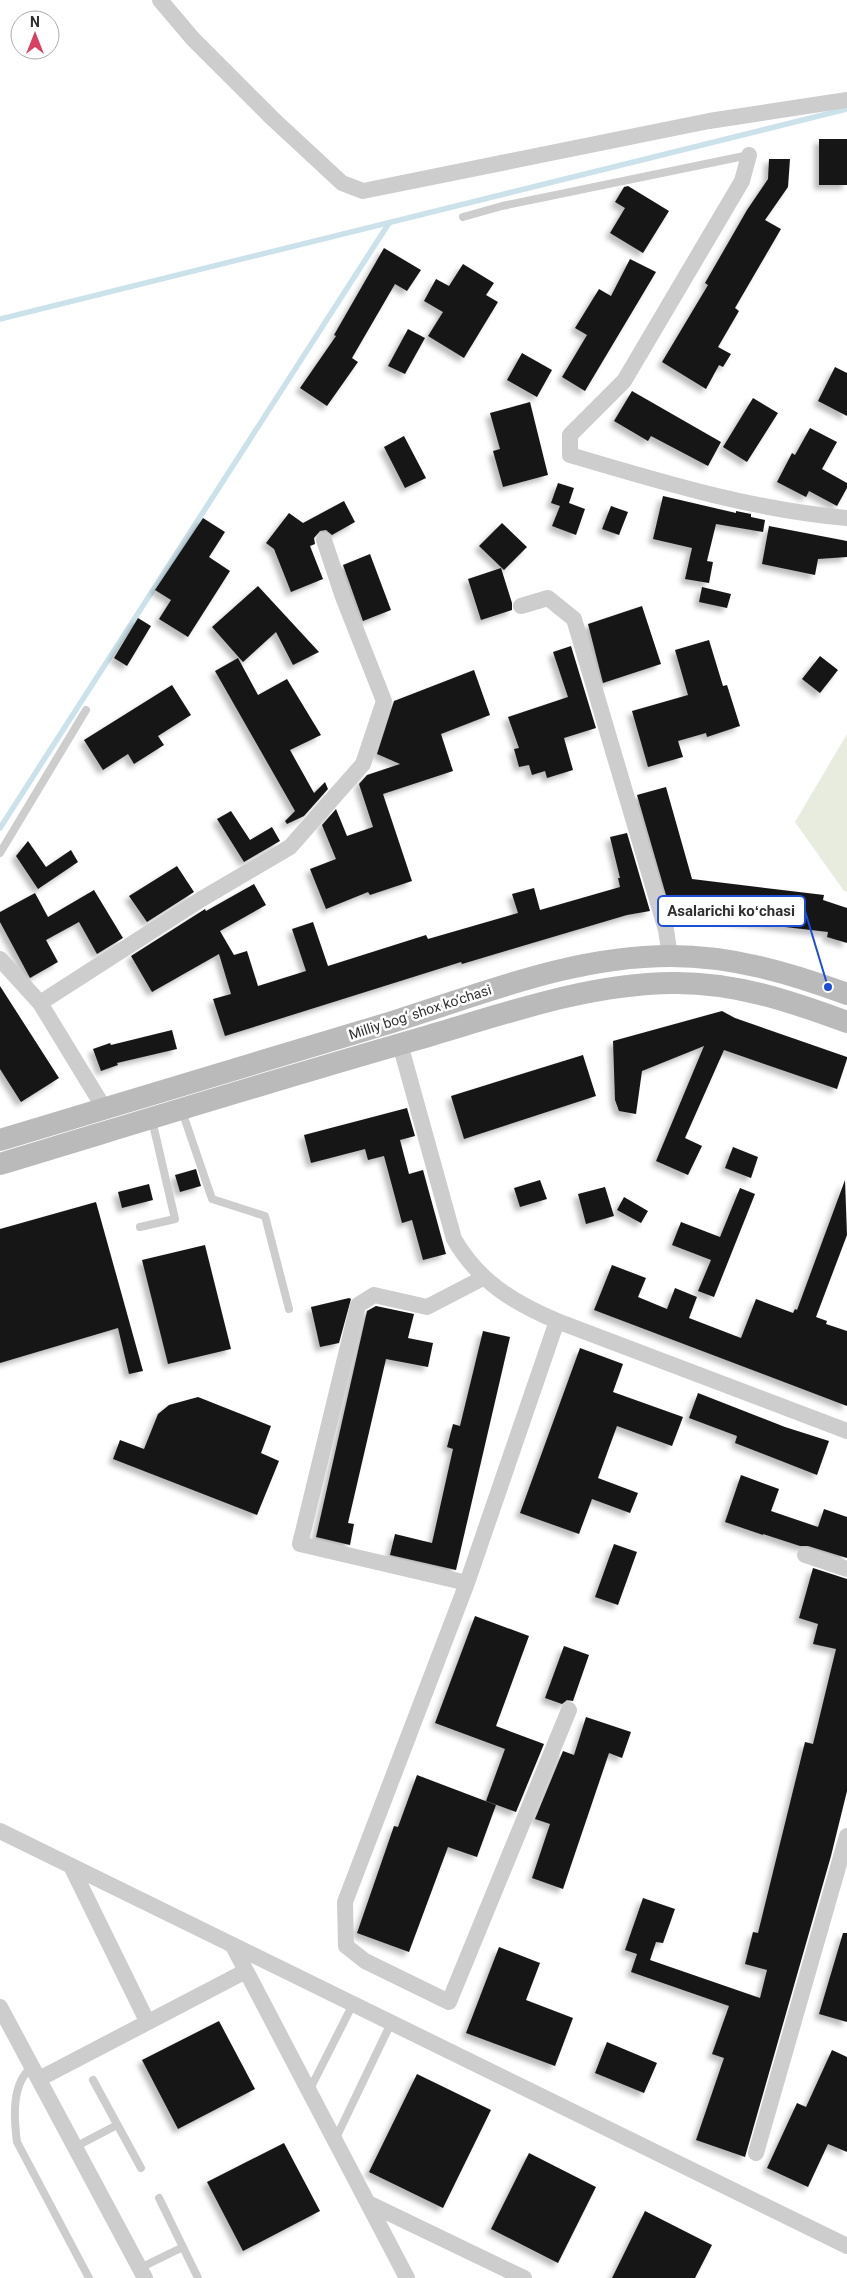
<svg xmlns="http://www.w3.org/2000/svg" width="847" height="2278" font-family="Roboto,sans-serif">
	<defs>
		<filter id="shadow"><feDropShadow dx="-4.5" dy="4.5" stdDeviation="2.5" flood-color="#0004"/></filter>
	</defs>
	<rect width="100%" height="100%" fill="#fff"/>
	<path fill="#e7ecdf" d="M847 734V892L844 891 795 822Z"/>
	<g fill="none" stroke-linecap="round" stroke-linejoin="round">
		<path stroke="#cce2ea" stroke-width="5.5" d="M0 319 847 109
			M0 828 389 223"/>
	</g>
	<path fill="#171717" filter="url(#shadow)" d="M819 139H847V185H819Z
		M769 159H790L788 187 765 220 781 229 735 308 739 311 718 347 731 354 723 367 719 365 706 389 662 362 708 285 705 283 747 210 768 179Z
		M628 186 669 211 643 253 610 233 625 208 615 202 624 187Z
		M384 248 421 270 407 291 395 284 352 358 358 362 327 406 300 388 336 336 334 335Z
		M630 259 656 272 585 391 562 377 587 335 575 328 599 289 611 296Z
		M463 264 494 283 486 295 498 302 464 358 428 336 443 312 424 301 436 279 449 286Z
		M408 329 425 338 405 374 388 366Z
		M522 353 552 370 537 397 507 380Z
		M835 367 847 373V416L818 401Z
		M632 391 721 442 708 466 651 436 648 441 614 421Z
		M753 398 778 413 747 462 723 447Z
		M530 402 548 475 503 487 493 451 500 449 490 413Z
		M810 428 837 442 822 469 847 483V488L837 506 809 491 806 497 777 482 792 453 795 455Z
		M404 436 426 478 405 488 384 447Z
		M558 483 574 488 569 503 585 509 576 535 552 526 560 506 551 503Z
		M663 496 736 513V511L751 514V517L765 520 763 532 716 524 707 561 713 562 709 583 685 579 692 548 653 539Z
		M344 501 355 522 332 535 326 530 320 531 314 538 315 544 310 546 323 579 291 592 274 549 266 543 289 513 303 523Z
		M611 506 628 512 619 535 602 529Z
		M203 518 225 532 209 557 230 571 188 637 159 619 171 600 155 590Z
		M502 523 527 547 504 570 479 546Z
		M769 526 847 541V557L818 559 815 575 762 564Z
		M370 554 391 610 363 621 343 565Z
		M501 568 512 603V610L481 620 468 579Z
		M258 586 319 652 293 665 276 632 243 662 212 627Z
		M702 587 731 594 727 608 699 602Z
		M642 606 661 664 603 683 588 624Z
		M138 618 151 626 127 666 114 658Z
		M709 640 723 686 727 685 740 726 707 737 706 733 678 741 683 757 648 767 632 711 688 695 675 650Z
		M571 646 596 728 564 738 573 770 547 778 545 771 532 775 529 765 519 767 514 749 519 748 508 717 568 697 553 652Z
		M820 656 838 670 820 693 802 679Z
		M238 658 258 695 287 679 321 735 290 750 314 793 325 782 328 789 304 816 287 824 285 821 295 811 215 671Z
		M474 670 490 715 441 734 453 771 383 794 412 881 370 895 368 892 326 909 310 869 336 859 322 825 336 809 347 836 373 827 359 784 367 775 400 764 377 754 394 701Z
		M172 685 191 715 158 736 164 745 134 764 128 754 103 770 84 740Z
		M666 787 692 879 824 895 823 900 847 908V943L827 937 828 932 709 918 711 898 670 909 637 795Z
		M231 811 250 840 272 827 280 841 244 862 217 819Z
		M627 833 650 911 627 915 462 964 461 962 225 1036 213 999 231 994 219 954 152 992 131 956 205 909 206 911 254 884 266 905 220 931 234 955 247 951 258 986 306 971 292 929 313 922 328 966 426 935 428 939 518 913 512 894 534 888 540 910 620 887 618 878H620L610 837Z
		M28 841 46 867 71 850 78 862 38 889 16 856Z
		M177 866 194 892 147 922 129 896Z
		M94 890 123 938 97 954 79 922 46 940 58 962 30 978 0 922V912L35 893 48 917Z
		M0 986 59 1078 21 1102 0 1069Z
		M722 1011 735 1018 847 1057V1059L837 1089 724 1050 685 1138 702 1146 688 1175 656 1161 704 1046 642 1071 636 1114 619 1111 615 1100 613 1041Z
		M172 1030 177 1049 117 1063 118 1065 101 1071 93 1049 110 1043 111 1045Z
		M583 1055 596 1096 464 1139 451 1096Z
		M407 1108 415 1136 400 1140 409 1174 423 1170 446 1254 423 1260 412 1220 402 1223 384 1156 368 1160 365 1149 311 1163 304 1135Z
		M733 1147 758 1157 751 1178 725 1168Z
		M196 1169 201 1186 180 1192 175 1175Z
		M540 1180 547 1199 520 1207 514 1188Z
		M845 1180 847 1235 816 1317 827 1321 826 1324 847 1331V1406L594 1310 612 1265 646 1278 638 1297 667 1309 675 1288 697 1297 689 1318 741 1338 756 1299 793 1313 795 1309 797 1310Z
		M149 1184 153 1200 122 1208 118 1192Z
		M605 1187 614 1216 586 1224 578 1194Z
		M740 1188 755 1194 714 1297 698 1291 711 1260 672 1245 681 1222 720 1237Z
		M624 1197 648 1211 641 1223 617 1210Z
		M96 1202 143 1371 129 1374 118 1328 0 1363V1229Z
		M205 1245 231 1349 168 1364 142 1260Z
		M349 1298 351 1299 339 1343 320 1347 311 1307Z
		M376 1306 414 1314 408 1338 433 1343 428 1367 386 1359 348 1523 354 1524 350 1545 316 1537 367 1311Z
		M483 1331 510 1337 456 1570 390 1555 395 1534 432 1543 453 1449 447 1447 453 1424 460 1426Z
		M580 1348 623 1364 613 1392 683 1417 672 1446 617 1426 598 1478 638 1493 630 1513 592 1499 579 1534 520 1513Z
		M698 1393 785 1427 829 1441 817 1475 735 1443 737 1436 689 1418Z
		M198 1397 271 1426 261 1453 279 1461 257 1515 113 1459 120 1440 144 1449 158 1414 169 1405Z
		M741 1475 779 1489 771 1511 818 1527 824 1509 847 1517V1558L808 1546H800L763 1534V1535L725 1522Z
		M614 1544 637 1552 618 1605 595 1597Z
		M813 1568 847 1579V1791L831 1856 745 2157 696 2140 724 2058 712 2054 729 2006 631 1972 637 1954 625 1950 643 1898 675 1909 663 1943 656 1942 650 1960 760 1998 767 1970 745 1964 753 1932 758 1933 805 1742 813 1744 836 1649 813 1644 818 1624 799 1618Z
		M475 1616 529 1636 496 1726 544 1744 516 1812 486 1801 505 1749 435 1723Z
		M564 1646 589 1655 573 1701 567 1700 562 1704 545 1698Z
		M586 1717 631 1732 622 1758 609 1753 563 1889 532 1878 550 1824 535 1819 563 1751 574 1755Z
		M417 1775 496 1805 477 1857 448 1847 409 1952 357 1933 394 1826 398 1827Z
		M843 1933H847V2022L819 2014Z
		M499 1947 540 1963 526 2000 573 2018 555 2066 466 2033Z
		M219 2021 255 2089 178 2129 142 2060Z
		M607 2042 657 2063 644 2093 595 2073Z
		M832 2050 847 2057V2152L828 2144 808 2187 767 2168 797 2103 806 2107Z
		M417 2074 491 2110 443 2208 369 2172Z
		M284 2143 320 2211 243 2251 207 2182Z
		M529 2153 596 2187 558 2263 491 2229Z
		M645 2211 712 2245 695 2278H612Z"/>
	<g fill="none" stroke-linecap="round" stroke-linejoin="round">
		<path stroke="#cdcdcd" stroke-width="8" d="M463 217 502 206 749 155
			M0 853 86 710
			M182 1111 212 1199 265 1216 289 1309
			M140 1227 175 1219 152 1120
			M32 2067C11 2083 14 2119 17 2142L89 2278
			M93 2080 141 2168
			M310 2089 353 2004
			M335 2140 391 2023
			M75 2147 117 2125
			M159 2198 198 2278
			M140 2268 183 2247"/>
		<path stroke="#cdcdcd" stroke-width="16" d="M160 0 193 39 272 118 342 183 363 191 709 121 847 100
			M749 155 742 181 624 381 570 435V455C661 482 753 510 847 518
			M521 606 548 598 574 619 666 930 670 956
			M0 959 40 1003 104 1108
			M40 1003 200 900 290 847 363 764 384 701 343 597 324 540
			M400 1044 454 1239C478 1281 514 1303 557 1321L847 1431
			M557 1321 467 1583 345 1902 346 1946 365 1961 449 2002 569 1710
			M805 1555 847 1569
			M467 1583 300 1544 358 1305 374 1295 427 1307 483 1278
			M0 1831 847 2246
			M71 1866 147 2021
			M233 1946 407 2278
			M0 2007 145 2278
			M39 2079 246 1971
			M756 2153 847 1836
			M368 2203 524 2278"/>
		<path stroke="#bababa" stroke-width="22" d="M0 1140C130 1101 260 1063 389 1023 482 994 572 956 671 956 732 956 790 973 847 994
			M0 1164C139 1122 278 1079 418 1039 501 1015 585 984 672 983 734 982 790 1001 847 1022"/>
	</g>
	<g text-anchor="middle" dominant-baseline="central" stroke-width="5" stroke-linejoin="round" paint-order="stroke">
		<g font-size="14" fill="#303030" stroke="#fff">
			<text transform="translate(420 1012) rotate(-18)">Milliy bog‘ shox ko‘chasi</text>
		</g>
	</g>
	<path fill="none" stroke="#1d4ed8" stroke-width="2" d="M828 987L805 911"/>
	<circle fill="#1d4ed8" stroke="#fff" stroke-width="2" cx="828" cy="987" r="5"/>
	<rect fill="#fff" stroke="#1d4ed8" stroke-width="2" x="658" y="896" width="147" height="30" rx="5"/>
	<g font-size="15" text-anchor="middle" font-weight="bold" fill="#303030">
		<text x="731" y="916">Asalarichi koʻchasi</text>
	</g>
	<g transform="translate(35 35)"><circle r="24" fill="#ffffff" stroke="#acacac"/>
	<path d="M0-4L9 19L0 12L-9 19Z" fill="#d93f5e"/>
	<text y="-8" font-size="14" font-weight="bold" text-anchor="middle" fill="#303030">N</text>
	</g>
</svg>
